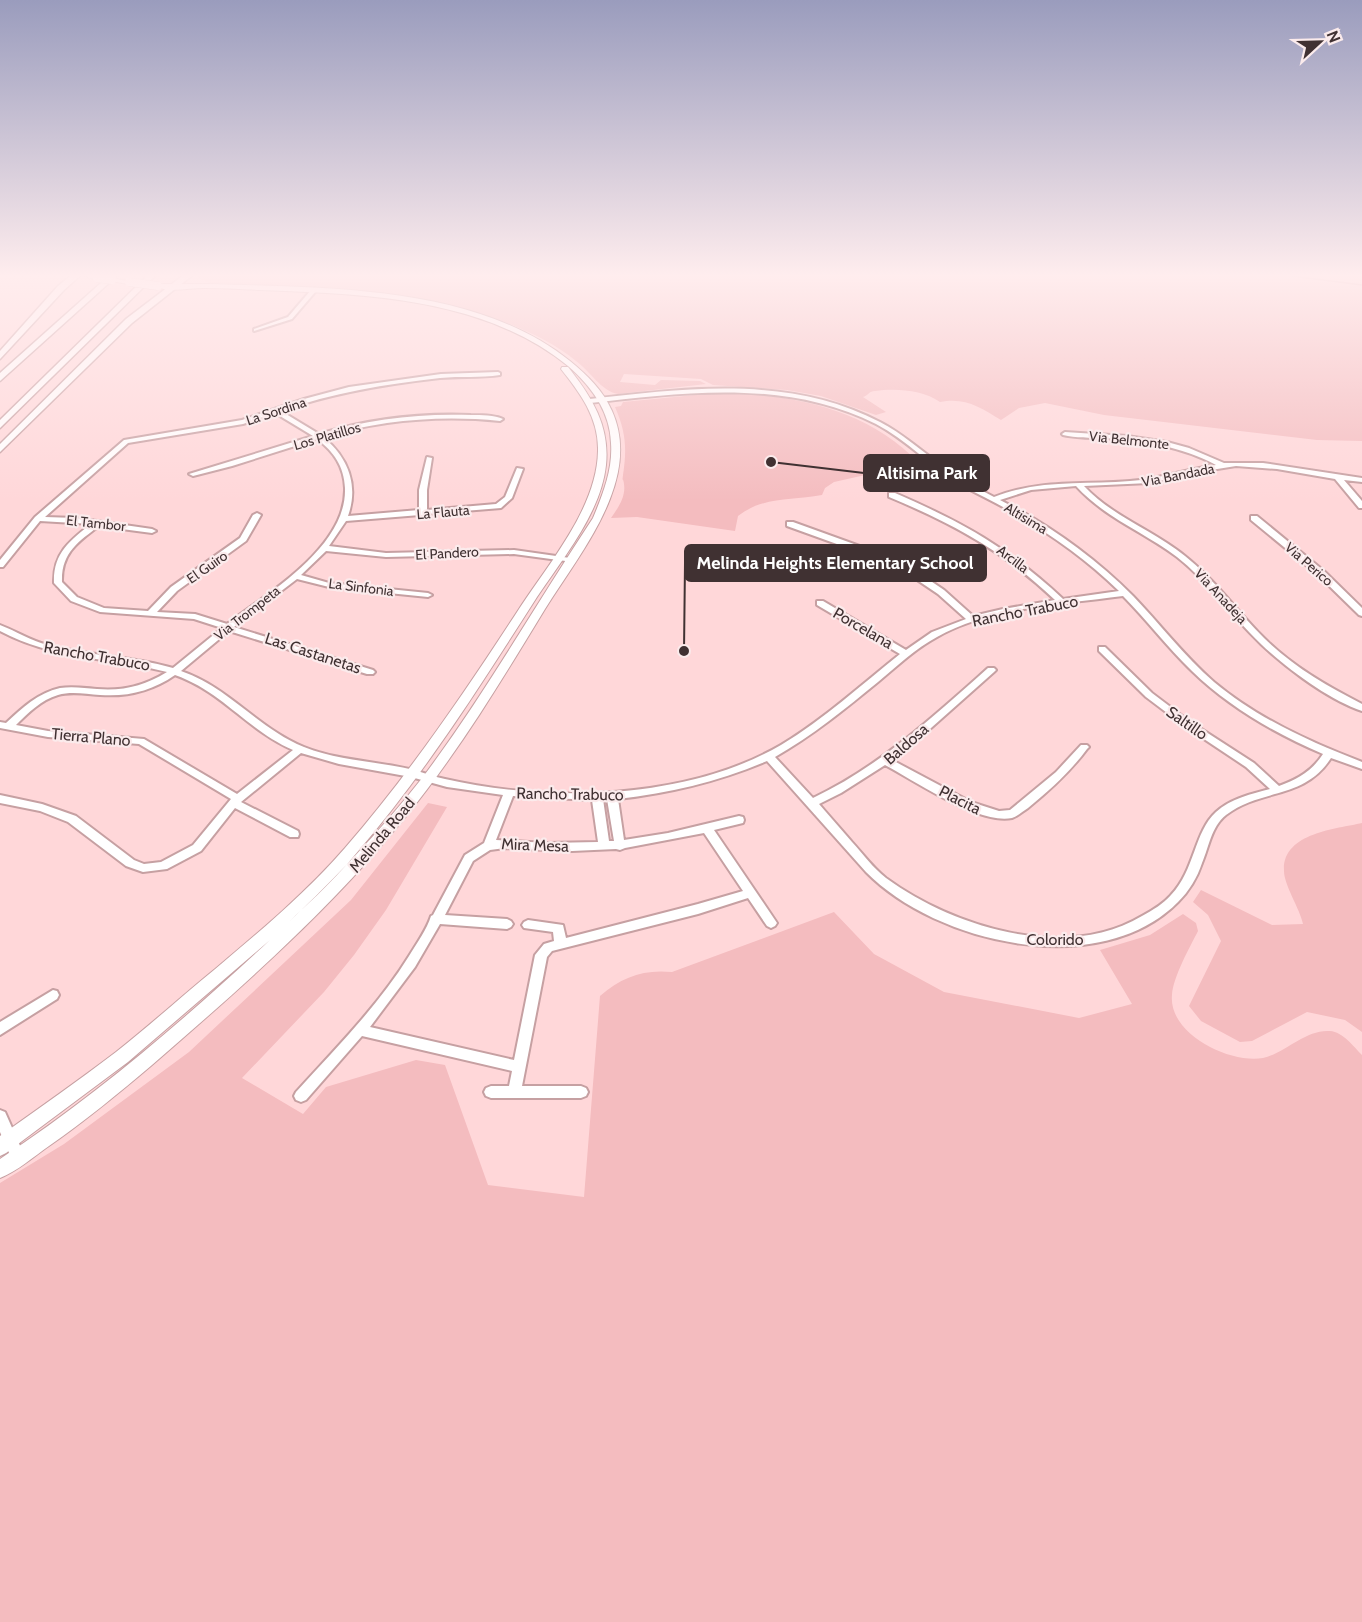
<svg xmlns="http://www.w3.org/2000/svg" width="1362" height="1622" font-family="Cabin,sans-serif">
	<rect width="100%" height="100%" fill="#ffd7d9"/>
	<path fill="#f4bcbf" d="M199 274H1362V441L1317 440 1104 415 1045 403 1019 408 1001 420C980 407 965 397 940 402 923 390 896 388 875 391 869 391 869 395 863 397L886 412 876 415 821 396 787 390 713 385 701 379 624 374 620 382 655 385 661 380 700 381 706 384 618 394C601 391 590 371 576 361 558 346 538 336 517 327 421 286 313 287 210 283L198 278Z
		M715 393C788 393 867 408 919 463L834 482 825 488 822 495C791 501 764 496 738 516L735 531 637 517 611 518C618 508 626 497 624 484 623 476 622 484 623 475 627 449 626 432 615 407L621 406 623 402Z
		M428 803 447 807 386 910 354 955 324 992 242 1078 303 1114 326 1087 416 1060 445 1065 488 1185 584 1197 600 996C622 977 643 969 672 972L834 912 874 954 944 992 1079 1018 1132 1004 1100 950 1150 935 1183 914 1196 923 1198 931C1190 947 1173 977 1172 995 1168 1034 1230 1064 1263 1058 1285 1053 1306 1029 1330 1031 1343 1032 1353 1046 1362 1055V1622H0V1183L64 1144 189 1052 351 900Z
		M1362 823V1032L1345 1020 1307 1012 1252 1041 1240 1042 1201 1021 1189 1006 1221 941 1208 915 1193 902 1201 890 1272 925 1303 924C1300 909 1284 885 1284 871 1282 833 1336 829 1362 823Z"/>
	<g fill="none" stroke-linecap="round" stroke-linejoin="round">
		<path stroke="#c6777d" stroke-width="1.5" d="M1277 274 1362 285"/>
		<g stroke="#c6a0a2" stroke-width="4">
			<path id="minor" d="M311 290 316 291 292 319 254 331V329L288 317Z
				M498 372 500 373V375C480 378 460 376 440 378 386 384 332 393 281 411L319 434C368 419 420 413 471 415 481 415 495 415 503 419L500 421C440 415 381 420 323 437 348 457 359 485 348 516L419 510V490L427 457 432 458 427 490V510L496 504 505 497 517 468 523 469 512 498 501 508 427 514 423 516 420 515 346 521 329 546 386 553 514 550 570 558H573V562L514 554 386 557 326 551 301 575 329 583 428 593 432 595 428 597 329 587 297 579 234 627 373 670 375 672 373 674H367L229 631 181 671C230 688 256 727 304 747 339 761 377 761 414 770 425 773 435 777 445 779 550 803 686 800 781 745 824 719 861 685 900 654L817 605V601H823L906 650 932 632 966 619 938 594 895 565 787 526V522H793L901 561 944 590 973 616 1003 609 1055 600C1003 551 954 524 889 497V493H895C962 522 1009 548 1063 599L1119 591C1089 562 1054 536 1017 515 999 504 979 495 961 485 931 467 907 440 876 424 786 379 686 392 590 403L587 401 590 399C688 388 790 375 880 422 902 433 920 450 940 464 957 477 975 487 994 497 1039 479 1084 485 1130 481 1160 479 1187 469 1216 465 1181 446 1143 441 1104 438 1090 438 1076 438 1063 435L1062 434 1065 432 1127 436 1167 442 1189 448 1224 463H1263L1362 478V482L1344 480 1362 501V508H1359L1335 479 1277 469 1236 466 1211 470 1149 483 1084 486C1113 517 1153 530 1185 556 1215 580 1237 611 1264 638 1292 666 1327 686 1362 704V711C1326 699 1276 661 1250 633 1226 608 1205 579 1177 557 1144 532 1105 518 1076 486L1031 490 1000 500C1048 524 1094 557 1133 596 1160 624 1184 656 1214 682 1257 718 1310 742 1362 762V769L1331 758C1304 800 1261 788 1226 815 1211 827 1209 847 1202 863 1197 878 1189 891 1178 902 1100 981 937 944 866 872L767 761C717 782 671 793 618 799L624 840 668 833 739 816 743 817 744 820 743 823 714 830 775 920 777 923 775 926 771 928 767 926 748 898 698 914 552 951 547 957 522 1086H581L586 1088 588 1092 586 1096 581 1098H491L486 1096 484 1092 486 1088 491 1086H509L512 1071 362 1036 306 1100 301 1102 296 1100 294 1096 296 1092C336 1048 378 1006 409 956 417 943 427 929 431 916L433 915 465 855 484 843 503 795 447 787 411 777 339 764 301 753 241 802 298 831 299 834 298 837H290L235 808 201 851 167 869 143 872 126 866 68 822 40 811 0 803V795L42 804 76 816 134 860 144 864 161 862 193 845 231 799 139 744 48 737 0 728V722L6 723C22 708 38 693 60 688 72 686 85 688 97 689 124 691 144 686 167 672 109 657 54 660 0 631V625C16 631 31 641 48 645 89 656 132 656 173 668L222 628 194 619 100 612 71 601 54 583C53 554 69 541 91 524L40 521 3 567H0V560L35 517 124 440 242 420 304 399 349 387 441 374ZM275 413 313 436 189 474 193 476 232 466 317 439C334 452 344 466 345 488 347 547 268 593 227 624L195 614 157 612 177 591 246 541 261 515 257 513 253 515 240 538 171 587 148 611 104 608 77 597 62 582C61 553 78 542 99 526L152 533 156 531 152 529 76 518 45 517 128 443 243 424ZM1123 596C1147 620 1167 647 1192 671 1229 707 1276 734 1323 754 1312 771 1298 779 1279 786L1254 763 1189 721 1152 693 1105 647H1099V651L1146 697 1183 725 1246 767 1270 789C1252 794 1231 798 1216 812 1194 832 1195 870 1171 895 1163 904 1153 910 1142 916 1065 962 953 927 886 878 873 868 863 854 852 842 841 829 830 817 819 804L841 793 885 765C915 781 979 825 1012 818 1018 816 1023 811 1028 808 1050 790 1070 772 1087 749L1089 747 1087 745H1081L1056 772 1010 810 999 811 971 802 892 760 931 728 994 672 996 670 994 668H988C933 717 880 766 813 798L775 757C812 736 845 709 878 682 897 666 915 649 937 637 989 607 1064 604 1123 596ZM175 675C223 692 247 730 293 750L237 794 144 739 48 731 16 725C28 713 41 700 58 695 71 691 86 694 100 695 128 697 152 691 175 675ZM513 796 592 800 598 842 547 843 496 840ZM603 799H607L614 841H609ZM704 833 743 891 698 904 566 938 563 925 528 920 524 922 522 925 524 928 553 932 554 941 544 944 535 955 514 1060 370 1027 415 967 440 924 507 929 511 927 513 924 511 921 507 919 445 915 473 861 490 850 505 848 572 851 616 849 620 850 625 848Z
				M1251 516H1257L1324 571 1362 608V616L1359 615 1318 575 1251 520Z
				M53 990 57 991 59 995 57 999 0 1035V1022Z
				M0 1110 5 1112 25 1157 23 1162 18 1164 13 1162 0 1132Z"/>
		</g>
		<g stroke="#c6a0a2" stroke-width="2">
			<path id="major" d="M80 274H91L100 278 97 280Z
				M112 278 132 282 129 284 110 281Z
				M213 284C328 288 476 285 570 361 587 375 603 390 612 411 643 480 579 554 545 609 502 680 459 751 407 815 332 908 242 987 152 1065 119 1093 85 1121 49 1146 33 1157 18 1171 0 1178V1159C97 1095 185 1019 270 940L128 1062 6 1153 0 1156V1136C39 1108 78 1081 116 1052 149 1026 181 997 214 970 258 933 307 892 345 848 410 773 465 692 519 609 549 563 597 508 598 451 599 418 580 393 561 369L562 367H568C592 397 610 426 606 465 601 513 563 558 537 597 480 686 424 775 354 856 331 884 303 908 277 933 329 885 379 833 423 777 485 694 536 604 593 518 603 494 613 469 611 443 610 411 591 386 568 366 483 297 364 294 259 290 241 289 222 288 204 288 189 288 167 293 155 286L158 284Z"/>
		</g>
		<g stroke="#c6a0a2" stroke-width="3">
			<path id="highway" d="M73 274H82L64 290 0 359V351L58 286Z
				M111 274H119L0 381V373Z
				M149 274H157L0 428V420Z
				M185 274H194L132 323 0 452V444L126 319Z"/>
		</g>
		<use href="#minor" fill="#fff" fill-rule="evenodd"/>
		<use href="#major" fill="#fff" fill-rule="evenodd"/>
		<use href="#highway" fill="#fff" fill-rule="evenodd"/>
		<g stroke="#c6a0a2" stroke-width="9" stroke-linecap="butt">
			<path id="major-bridge" d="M97 278 112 280
				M129 282 158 286"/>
		</g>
		<use href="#major-bridge" stroke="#fff" stroke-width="8"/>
	</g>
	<linearGradient id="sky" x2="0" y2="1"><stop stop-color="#9a9cbd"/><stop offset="0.55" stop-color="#ffedee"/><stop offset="1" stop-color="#ffedee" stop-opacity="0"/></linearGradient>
	<rect width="1362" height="501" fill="url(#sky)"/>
	<g text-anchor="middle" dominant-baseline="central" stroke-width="4.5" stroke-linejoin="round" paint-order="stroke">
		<g font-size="14" fill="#403132" stroke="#fbebec">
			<text transform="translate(276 411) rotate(-18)">La Sordina</text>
			<text transform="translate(327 436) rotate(-16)">Los Platillos</text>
			<text transform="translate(1129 440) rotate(6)">Via Belmonte</text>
			<text transform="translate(1178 475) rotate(-11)">Via Bandada</text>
			<text transform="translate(443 512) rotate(-5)">La Flauta</text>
			<text transform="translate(1026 518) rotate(31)">Altisima</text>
			<text transform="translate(96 523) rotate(6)">El Tambor</text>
			<text transform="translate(447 553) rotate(-3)">El Pandero</text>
			<text transform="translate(1013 559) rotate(37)">Arcilla</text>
			<text transform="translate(1309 564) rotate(41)">Via Perico</text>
			<text transform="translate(207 567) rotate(-35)">El Guiro</text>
			<text transform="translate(361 587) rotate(7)">La Sinfonia</text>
			<text transform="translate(1221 596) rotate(47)">Via Anadeja</text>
			<text transform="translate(247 613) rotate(-38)">Via Trompeta</text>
		</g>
		<g font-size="16" fill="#403132" stroke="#fbebec">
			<text transform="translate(1025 611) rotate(-11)">Rancho Trabuco</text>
			<text transform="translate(863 628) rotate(30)">Porcelana</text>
			<text transform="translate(313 653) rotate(18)">Las Castanetas</text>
			<text transform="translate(97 656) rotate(10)">Rancho Trabuco</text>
			<text transform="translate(1187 723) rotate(35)">Saltillo</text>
			<text transform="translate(91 737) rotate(5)">Tierra Plano</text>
			<text transform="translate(906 744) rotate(-41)">Baldosa</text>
			<text transform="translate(570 794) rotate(1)">Rancho Trabuco</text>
			<text transform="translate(960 800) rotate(27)">Placita</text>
			<text transform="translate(382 835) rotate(-50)">Melinda Road</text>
			<text transform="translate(535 845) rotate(2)">Mira Mesa</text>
			<text x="1055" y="939">Colorido</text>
		</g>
	</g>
	<path fill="none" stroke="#403132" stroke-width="2" d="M771 462L864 473M684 651L685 563"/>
	<g fill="#403132" stroke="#fbebec" stroke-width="2">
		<circle cx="771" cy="462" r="6"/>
		<circle cx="684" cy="651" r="6"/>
	</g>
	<g fill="#403132" stroke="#403132" stroke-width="2">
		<rect x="864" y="455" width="125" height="36" rx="6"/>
		<rect x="685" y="545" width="301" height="36" rx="6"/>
	</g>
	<g font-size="18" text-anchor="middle" font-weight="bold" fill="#fff">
		<text x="927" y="479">Altisima Park</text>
		<text x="835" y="569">Melinda Heights Elementary School</text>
	</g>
	<g transform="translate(1320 42) rotate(68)" stroke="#fbebec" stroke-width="4.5" paint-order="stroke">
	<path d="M0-4.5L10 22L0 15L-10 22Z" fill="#403132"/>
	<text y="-9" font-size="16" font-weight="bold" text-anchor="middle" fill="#403132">N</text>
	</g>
</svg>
